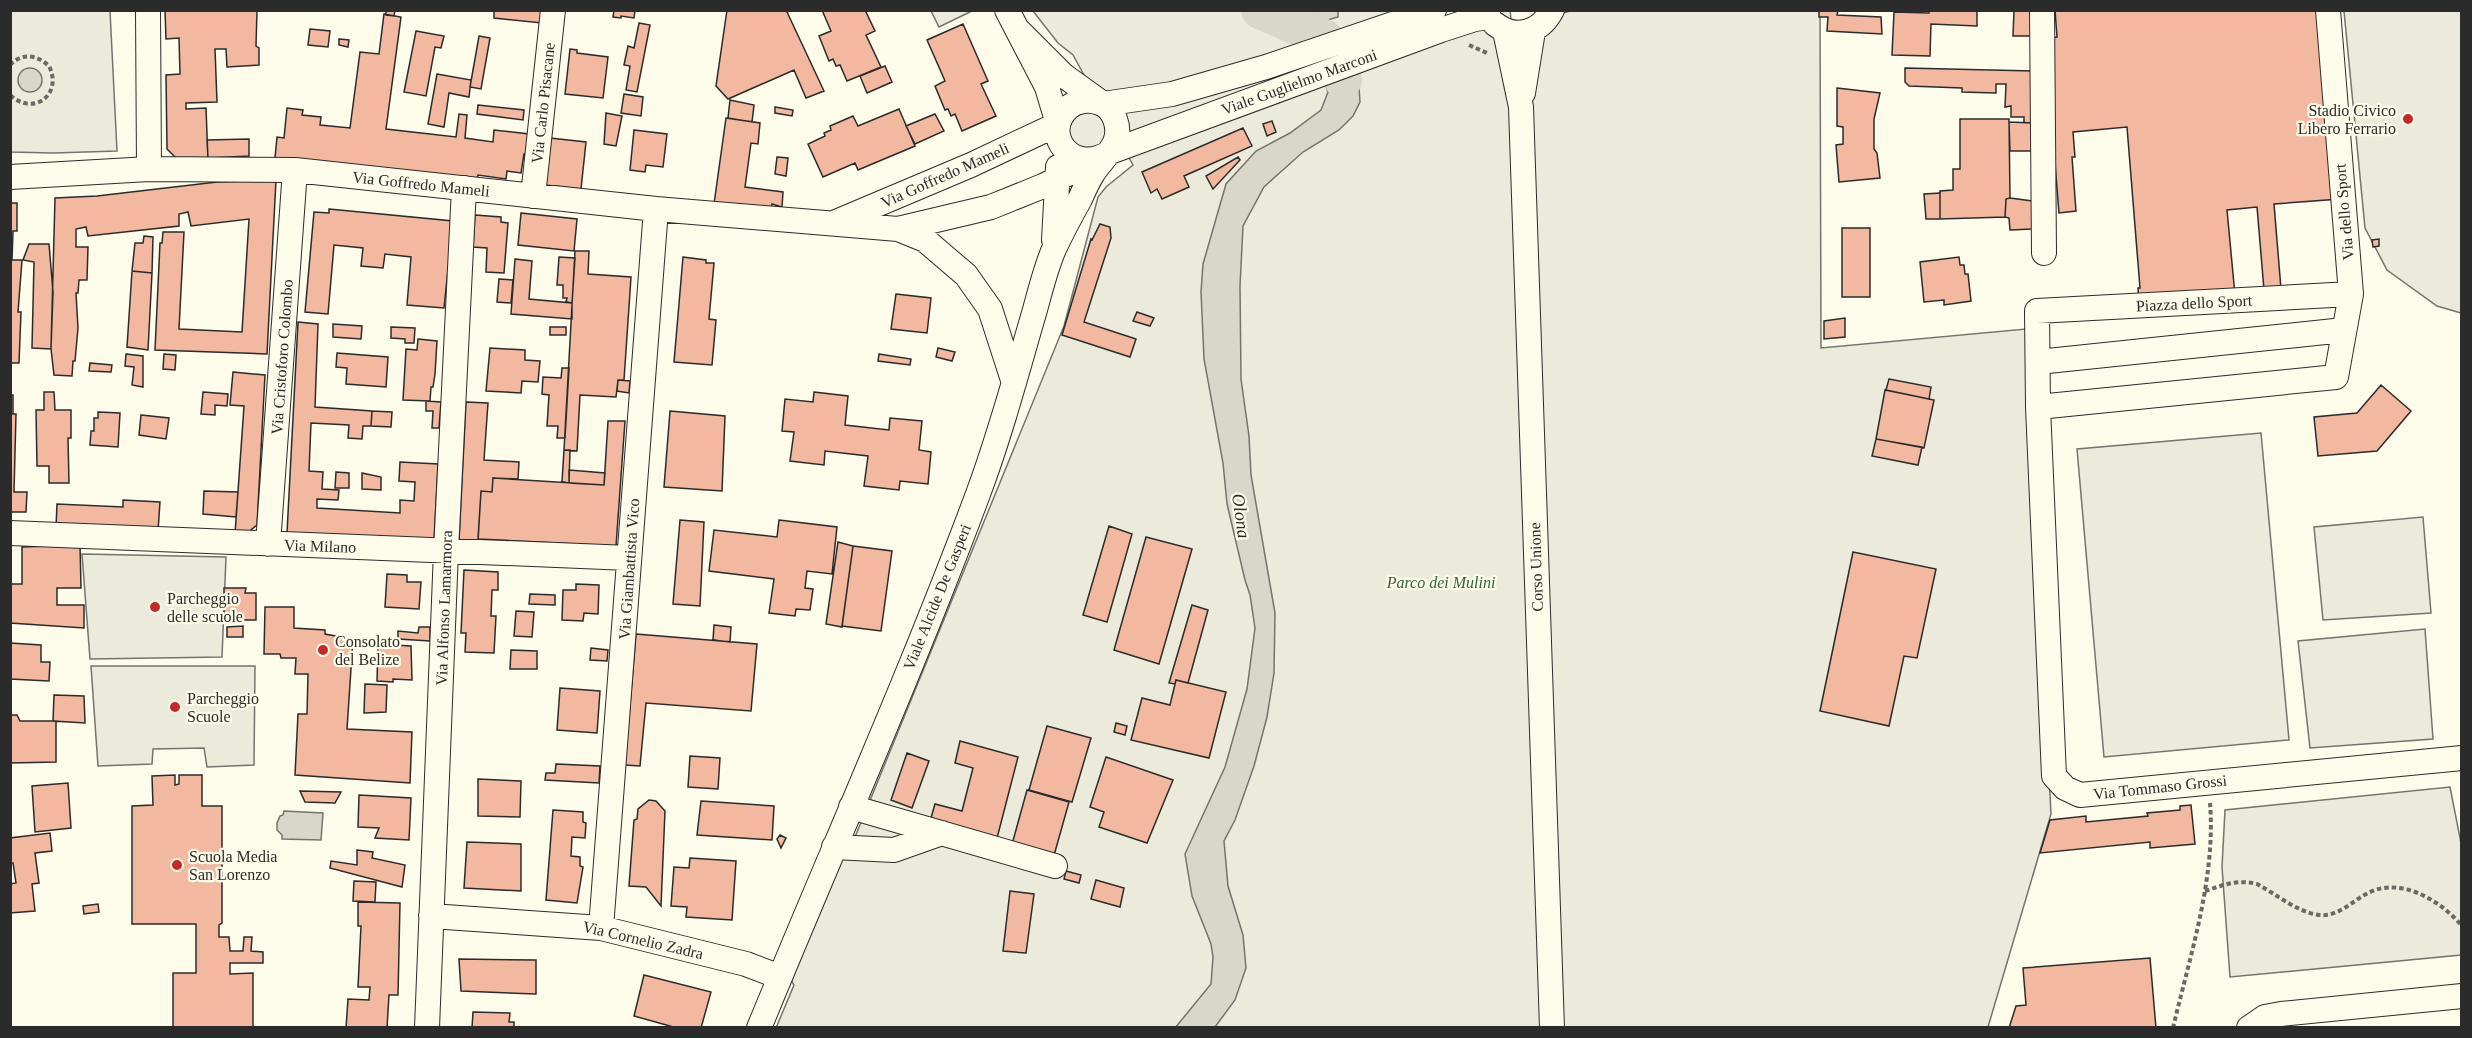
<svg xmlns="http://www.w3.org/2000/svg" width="2472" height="1038" font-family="'Times New Roman',serif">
	<rect width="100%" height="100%" fill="#fdfbea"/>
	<path fill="#ecebdb" stroke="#74746e" stroke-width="1.5" d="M1510 10 1512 28 1570 11H1820L1821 348 2026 329 2051 814 1988 1027 776 1028 794 985 791 980 842 859H846L1064 326 1098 197 1106 187 1133 165 1115 133 1113 139 1077 155 1064 118 1101 106 1073 55 1058 43 1033 11Z
		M10 11H110L117 151 53 153 11 152Z
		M2344 11H2461V313L2437 306 2387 270 2365 228Z
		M2261 433 2289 740 2104 757 2077 449Z
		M2423 517 2431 613 2323 620 2314 527Z
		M2425 629 2433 739 2310 748 2298 641Z
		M2450 787 2461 843V955L2230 977 2222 867 2225 810Z"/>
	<path fill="#eceadb" stroke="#74746e" stroke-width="1.5" d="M931 11H972L939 27Z
		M82 554 226 557 222 657 90 659Z
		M91 666H255L254 765 207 767 204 748 153 749 152 764 98 766Z"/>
	<path fill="#d8d7c9" stroke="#74746e" stroke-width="1.5" d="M1248 11H1338V17C1303 26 1278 41 1248 11Z
		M18 80a12 12 0 1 1 24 0a12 12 0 1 1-24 0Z
		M1358 71 1360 102 1353 116 1339 130 1303 152 1264 187 1243 226 1240 286 1241 379 1249 436 1251 475 1275 613 1274 673 1267 717 1254 766 1235 820 1224 841 1228 886 1243 935 1246 968 1235 1000 1215 1027 1175 1028 1211 984 1213 957 1211 944 1192 896 1185 854 1225 767 1247 689 1255 628 1250 595 1245 580 1227 504 1223 463 1204 359 1201 292 1203 264 1226 184 1256 151 1290 133 1321 110 1328 92 1324 81Z
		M284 811 323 813 321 840 282 839V835L277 830V823L280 816 283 815Z"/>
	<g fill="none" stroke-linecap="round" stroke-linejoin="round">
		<path stroke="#d8d7c9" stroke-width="38" d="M1260 10 1324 38 1343 80"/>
	</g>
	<path fill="#f2b8a0" stroke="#2b2b2b" stroke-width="1.5" d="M165 10H257L256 46 259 48V65L227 67 226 49H215L217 102 186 103V109L206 108 208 160 179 161 167 149 166 75 180 74 179 38 166 39Z
		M386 10H395L394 16 386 15Z
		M494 10H543L542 23 494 18Z
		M614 10H635L634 18 621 16V18L613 17Z
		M727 10H792L787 12 824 91 806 98 794 70 728 99 716 86Z
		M822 10H865L875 31 866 35 881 67 847 81 840 65 836 66 833 59 829 61 819 36 831 31Z
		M1819 10H1838L1837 15 1881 17 1882 34 1827 31 1828 17H1819Z
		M1929 10H1977V26L1931 24 1930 56 1892 55 1894 12 1929 13Z
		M2014 10H2035V36H2013Z
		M2055 10H2324L2340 199 2274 204 2281 289 2264 290 2257 207 2227 210 2235 295 2139 303 2138 288H2140L2127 127 2073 132 2075 157H2072L2076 211 2059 213 2045 39 2057 37Z
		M384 14 401 17 386 129 456 137 459 114 467 115 465 138 493 142 494 130 529 134 527 155 524 154 521 173 507 171 506 179 478 175 477 179 275 158 277 137 284 138 287 108 303 110 302 115 321 117 320 125 350 128 360 52 379 54Z
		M639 23 650 25 637 92 626 90 630 66 624 65 628 46 634 48Z
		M963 24 988 81 981 84 996 116 962 131 955 114 951 116 948 109 945 110 935 86 945 81 927 40Z
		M310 29 330 31 328 47 308 45Z
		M416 31 444 36 441 48 435 47 426 96 404 92Z
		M479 36 490 38 481 89 470 87Z
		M339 39 349 40 348 47 339 45Z
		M570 49 577 50V53L608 57 603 98 565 94Z
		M885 66 892 82 867 93 860 76Z
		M1905 68 2035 71 2033 123H2024V117H2011V106L2005 107 2006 84H1996V93L1962 92V88L1909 86 1905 82Z
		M437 74 471 80 469 97 449 93 444 127 428 124Z
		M1837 88 1880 93 1874 119V149L1877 153 1880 178 1839 182 1836 145 1843 144V127L1837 126Z
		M624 94 643 97 641 116 621 113Z
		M730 100 754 105 752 122 728 118Z
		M478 105 524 110 523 120 477 114Z
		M775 107 793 110 792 116 775 113Z
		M899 109 915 146 858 170 855 163 823 177 808 144 825 136 824 133 831 130 830 126 853 116 858 126Z
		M606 113 622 116 616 146 604 144Z
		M935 114 944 131 915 144 906 126Z
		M726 118 760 123 758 144 751 143 745 187 783 192 782 207 772 204 771 212 714 204Z
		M1960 119H2009L2010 198 2006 199 2005 217 1940 219V191L1953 190V169H1960Z
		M1272 121 1276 132 1267 136 1263 124Z
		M2009 122 2033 123V151H2010Z
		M1243 128 1252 146 1184 176 1189 187 1162 199 1157 189 1151 193 1142 172Z
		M634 130 667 134 663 167 646 165 645 172 630 170Z
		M550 138 586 142 581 189 545 185Z
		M249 139V156L208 158 207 140Z
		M777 157 788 158 786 176 775 174Z
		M1238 157 1240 160 1213 189 1206 176Z
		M276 180 267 354 155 350 160 243H162L163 232H184L179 329 242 332 249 219 191 226 188 212 179 214V226L88 236 86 227 76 229V247H88L87 280H79L78 293H76L78 328 75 361H73L72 376 54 375 51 349 55 198 97 196 217 182Z
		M1940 193V219H1926L1924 194Z
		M2010 198 2032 201V229L2010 230 2009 218 2005 217 2006 199Z
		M10 203H17V231H13L12 260H22L18 312H21L19 363H10Z
		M329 209 453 221 444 308 407 305 411 257 385 254 383 268 361 266 363 248 334 245 328 314 305 312 314 212 329 213Z
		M521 213 577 219 574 251 518 245Z
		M475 215 501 217V222L508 223 504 273 486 272 487 248 473 247Z
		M1100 224 1110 227 1111 238 1084 322 1136 339 1130 357 1062 335 1091 239 1092 240Z
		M1842 228H1870V297H1842Z
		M144 236 153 237 152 273 132 271 135 243H143Z
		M2379 239V246L2373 247 2372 240Z
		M29 244H49L53 292 51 349 32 348 34 262 23 260Z
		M575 251H589L588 274 631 277 624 380H618L616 397 580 395 577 451 564 450Z
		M559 257 575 258 572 303 566 302 567 298H563V285H557Z
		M683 257 706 260V263H714L709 319 716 320 712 365 674 362Z
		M1959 257 1960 265H1964L1965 274H1968L1971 301 1944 305V300L1924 302 1920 262Z
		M515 259 532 261 529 299 572 303V319L511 314Z
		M132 271 152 273 148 350 127 347Z
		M499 279 513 280 511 303 497 302Z
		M896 294 931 298 927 333 891 329Z
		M1137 312 1154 318 1150 326 1133 321Z
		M1845 318V337L1824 339V321Z
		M298 322 318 324 315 407 372 411 371 426H363L362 439 348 438 349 425 311 423 309 471 323 472 322 489 339 490 338 500 317 499V508L400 513V500L414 501 415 482 399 481 400 462 438 464 434 541 287 533Z
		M333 324 362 326 361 339 333 337Z
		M391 327 415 328 414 343H405V339L391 338Z
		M550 327H566V335H550Z
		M418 339 437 341 435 374 433 387H431L430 401 403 400 406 349 417 350Z
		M490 348 525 350V360L540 361 538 382 522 381 521 393 486 391Z
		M938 348 955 352 952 361 936 357Z
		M337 353 388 357 386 387 346 384 347 368 336 367Z
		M126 354 143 356V387L132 385 134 367 125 366Z
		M164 354 176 355 175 370 163 369Z
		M879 354 911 359 910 365 878 361Z
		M90 363 112 365 111 372 89 371Z
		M562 368H569L565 438H557L558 426H547L549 395 542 394 543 377 561 378Z
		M233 372 265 375 257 525 246 534H235L244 406 230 405Z
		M1889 379 1931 387 1929 399 1886 390Z
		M618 380 630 381 629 393 617 391Z
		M2381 385 2411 411 2377 451 2318 456 2314 417 2357 413Z
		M1885 390 1934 400 1924 448 1876 439Z
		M44 392H54L55 410H71V438H68L69 483H49V466H37L36 410H44Z
		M203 392 228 394 227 406 215 405V415L201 414Z
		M814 392 848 396 845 425 889 430 890 418 922 421 919 450 931 452 928 484 900 481 899 490 864 486 868 456 825 451 824 465 790 461 794 432 782 431 785 399 813 402Z
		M10 395H13V414H10Z
		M426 401 441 402 439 428H432L433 411H426Z
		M466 402 488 403 484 460 519 462 518 479 493 478 492 492 481 491 478 541H459Z
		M372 411 392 412 391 427 371 426Z
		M670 411 725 416 722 491 664 487Z
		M98 412 120 413 118 447 90 445 91 431H94V418H98Z
		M10 414H16L14 492H27L26 512H10Z
		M141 415 169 418 166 439 139 435Z
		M608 421H625L616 546 478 539 481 491 492 492 493 478 604 485Z
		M1876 439 1922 447 1918 465 1872 456Z
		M564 450H570L569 483 562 482Z
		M569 470 605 473 604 485 569 483Z
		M336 472 349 473V488H335Z
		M362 473 381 477V490L362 489Z
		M204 491 238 492 236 517 203 514Z
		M123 500 160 502 158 531 56 527 57 504 123 507Z
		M680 520 704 522 700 606 673 604Z
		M779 520 837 527 832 574 807 571 805 588 813 589 810 610 796 609 795 616 769 613 774 579 709 571 714 530 777 537Z
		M1109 526 1132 534 1107 622 1083 615Z
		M1146 537 1192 549 1159 664 1114 650Z
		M838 542 853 546 842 627 826 624Z
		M80 545 81 588H57V605H84V628L10 623V584H22V547Z
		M853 546 892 551 881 631 842 626Z
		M1853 552 1936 569 1917 658 1904 656 1889 726 1820 711Z
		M464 570 498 572V590H492L491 616H496L494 653 465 652 466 633H461Z
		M387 574 407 575V582H421L419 609 385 607Z
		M576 584 599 585 598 614 584 613 583 621 562 620 563 590H576Z
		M224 588H246L245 593H256V620H224Z
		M530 594 555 595V605L529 604Z
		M1192 605 1208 610 1188 683 1176 680 1175 684 1169 683Z
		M265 607H294V628L325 630V634L353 639 347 729 412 732 410 783 295 775 298 714H307L308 674H295L296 658H281L280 654H264Z
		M516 611 534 612 532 637 514 636Z
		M714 625 731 627 730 642 713 640Z
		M243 626V637H227V627Z
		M419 627H430V641L398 639V631L418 633Z
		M636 634 757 644 751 711 646 703 640 766 625 765Z
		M10 643 41 645V662H50L49 681 10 679Z
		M393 645 411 646 412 680 393 679V682L377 681 378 647H393Z
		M591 648 608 650 607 661 590 660Z
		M511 650 537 651V669H510Z
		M1176 680 1226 692 1209 758 1131 740 1142 698 1170 705Z
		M365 684 387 685 386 712 364 713Z
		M560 688 600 691 597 733 557 730Z
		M54 695 84 696 85 723 53 721Z
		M10 715H17L20 721H56V762L10 763Z
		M1116 723 1127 726 1125 735 1114 732Z
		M1047 726 1091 738 1072 802 1029 790Z
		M960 741 1018 757 996 842 929 825 935 804 962 811 973 768 955 763Z
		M907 753 929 761 912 808 891 800Z
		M690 756 720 758 718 789 688 787Z
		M1106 757 1173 780 1147 843 1099 827 1104 812 1090 807Z
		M556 764 600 766 599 783 545 780 546 773H555Z
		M175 775V785L179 784V775H202V806H222V923L219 925V937H229L230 951H243L244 937H252L251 951 263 952V963H230V974L253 973V1028H173V973H196V924H132V806L153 805 152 776Z
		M478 779 521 781 520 817 478 816Z
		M68 783 71 828 35 832 32 786Z
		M1027 790 1069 802 1053 859 1011 848Z
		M300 791 341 792 335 803 305 802Z
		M359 795 411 798 409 840 375 838 379 828 358 827Z
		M649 800 656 801 665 811 661 906 646 887 629 886 634 820 637 819 638 809Z
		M701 801 774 806 772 840 697 835Z
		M2191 805 2195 844 2150 848V842L2040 853 2050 820 2086 816V822L2148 816 2147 813 2180 810V806Z
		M553 810 583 812V822L586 823 585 838 572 837 571 856 580 857V866L583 867 577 903 546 900Z
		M50 833 52 851 35 853 39 883 32 884 35 911 10 913V884L16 883 13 863H10V838Z
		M780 835 786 838 781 848 777 839Z
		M467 842 521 844V891L464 888Z
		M357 850 373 852 372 858 405 865 402 887 330 868 331 861 357 865Z
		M690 858 736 861 732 920 686 917 687 907 671 906 674 867 689 868Z
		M1066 871 1081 875 1079 883 1064 879Z
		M1096 880 1124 888 1120 907 1091 899Z
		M354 881 376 882 375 902 353 901Z
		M1010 891 1034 894 1026 953 1003 951Z
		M358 902 400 903 398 995H389L387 1028H346L348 999 369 1000 370 987H358L361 926H358Z
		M98 904 99 912 84 914 83 906Z
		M2150 958 2156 1028H2009L2016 1006 2026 1005 2023 968Z
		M459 959 536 960V994L461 991Z
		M644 975 711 992 701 1028H677L634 1016Z
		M473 1012 510 1013 509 1022H514V1028H472Z"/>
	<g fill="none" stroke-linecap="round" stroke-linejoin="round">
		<g stroke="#2b2b2b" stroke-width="26">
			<path id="minor" d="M148 10 149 169
				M2042 10 2044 253
				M1495 24C1515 40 1540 33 1552 10
				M1019 31 1063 75 1103 104 1172 94 1266 67 1434 10
				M1505 31 1521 107 1552 1028
				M1523 93 1533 31
				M10 177 149 169 295 170 656 209 898 229 991 207 1043 186 1096 160
				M533 196 553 10
				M836 222 971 165 1058 124 1047 87 1007 10
				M898 229 925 240 966 275 990 309 1014 383
				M1054 240 1058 167
				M2351 294 2037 311 2038 407 2054 776 2065 788 2080 795 2462 758
				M2038 362 2344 330
				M2038 407 2336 377 2351 294 2328 10
				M10 533 629 558
				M268 544 295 170
				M851 807 1055 866
				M834 847 894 850 942 833
				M431 916 601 928 746 964 780 977
				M601 928 656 209
				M427 1028 446 551 464 188
				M759 1028C832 850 911 674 978 494 999 438 1015 379 1032 320 1039 297 1044 272 1054 249 1062 232 1071 215 1080 199 1084 190 1088 181 1093 173 1105 155 1124 143 1115 119 1112 111 1108 106 1100 103 1090 99 1076 100 1068 108 1040 134 1073 177 1110 152L1441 30 1475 19 1489 17
				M2249 1028 2265 1017 2281 1014 2462 996"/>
		</g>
		<path stroke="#6a6964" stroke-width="4" stroke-dasharray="4.5 3" stroke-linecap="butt" d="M1469 45 1487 53
			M10 65C23 52 37 55 49 66 63 94 34 117 10 95
			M2205 891C2223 885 2238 879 2257 884 2276 894 2297 912 2319 915 2339 917 2352 901 2368 893 2401 876 2441 901 2462 926
			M2173 1028C2190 955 2216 878 2210 803"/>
		<use href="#minor" stroke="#fdfbea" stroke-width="24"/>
	</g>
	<g fill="#c62828" stroke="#fdfbea" stroke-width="2">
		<circle cx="2408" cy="119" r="6"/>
		<circle cx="155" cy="607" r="6"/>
		<circle cx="323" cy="650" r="6"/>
		<circle cx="175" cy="707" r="6"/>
		<circle cx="177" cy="865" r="6"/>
	</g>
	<g text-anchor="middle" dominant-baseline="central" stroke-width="4.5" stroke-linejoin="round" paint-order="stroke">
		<g font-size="16" fill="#2b2b2b" stroke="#fdfbea">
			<text transform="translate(1299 82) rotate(-20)">Viale Guglielmo Marconi</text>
			<text transform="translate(543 103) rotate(-84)">Via Carlo Pisacane</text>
			<text transform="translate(945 175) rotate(-24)">Via Goffredo Mameli</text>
			<text transform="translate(421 184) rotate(6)">Via Goffredo Mameli</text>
			<text transform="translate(2344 212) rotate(-95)">Via dello Sport</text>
			<text transform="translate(2194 303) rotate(-3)">Piazza dello Sport</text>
			<text transform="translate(282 357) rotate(-86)">Via Cristoforo Colombo</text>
			<text transform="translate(320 546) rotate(2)">Via Milano</text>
			<text transform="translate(1536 567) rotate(-92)">Corso Unione</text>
			<text transform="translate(629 569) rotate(-86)">Via Giambattista Vico</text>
			<text transform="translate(937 597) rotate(-68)">Viale Alcide De Gasperi</text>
			<text transform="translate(444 608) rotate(-88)">Via Alfonso Lamarmora</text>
			<text transform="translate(2160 787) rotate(-6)">Via Tommaso Grossi</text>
			<text transform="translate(643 940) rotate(13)">Via Cornelio Zadra</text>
		</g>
		<g font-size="16" fill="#2b2b2b" stroke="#fdfbea" text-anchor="start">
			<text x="2396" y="110" text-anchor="end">Stadio Civico<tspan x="2396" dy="18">Libero Ferrario</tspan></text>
			<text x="167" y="598">Parcheggio<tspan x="167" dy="18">delle scuole</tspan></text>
			<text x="335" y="641">Consolato<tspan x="335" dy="18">del Belize</tspan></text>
			<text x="187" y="698">Parcheggio<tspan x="187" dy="18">Scuole</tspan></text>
			<text x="189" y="856">Scuola Media<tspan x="189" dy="18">San Lorenzo</tspan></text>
		</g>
		<g font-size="16" font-style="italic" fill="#34623c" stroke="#fdfbea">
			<text x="1441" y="582">Parco dei Mulini</text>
		</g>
		<g font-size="18" font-style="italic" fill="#2b2b2b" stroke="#fdfbea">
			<text transform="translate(1241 516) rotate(82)">Olona</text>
		</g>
	</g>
	<rect width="2472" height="1038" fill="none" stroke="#2b2b2b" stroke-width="24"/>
</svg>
